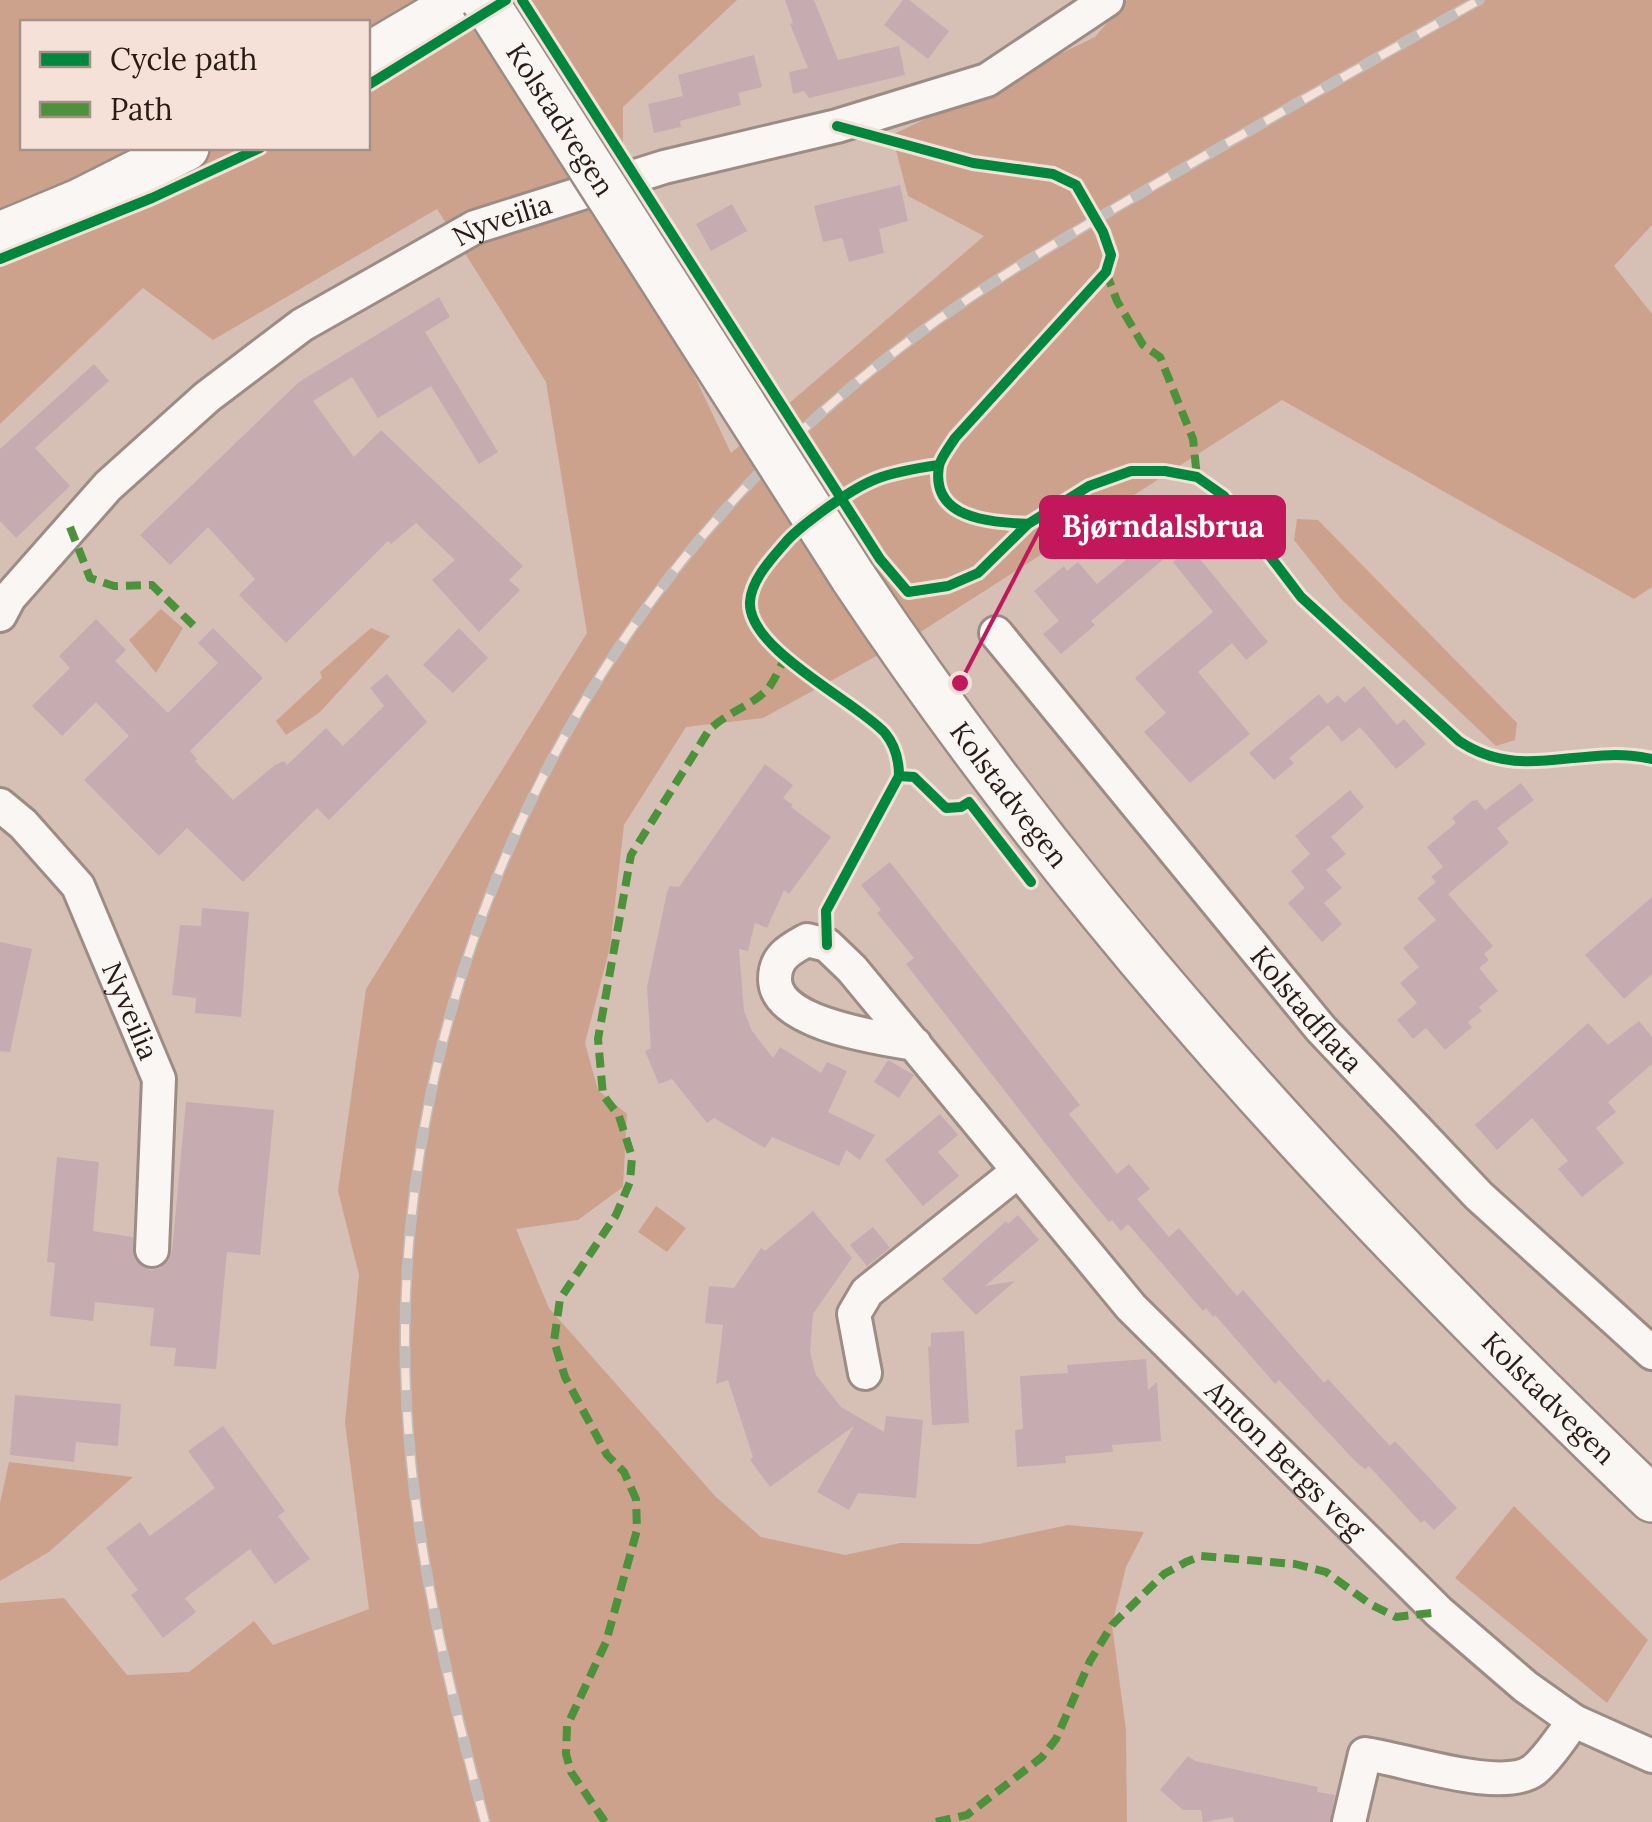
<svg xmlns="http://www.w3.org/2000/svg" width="1652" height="1822" font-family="Lora,serif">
	<rect width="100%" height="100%" fill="#d6c0b5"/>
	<path fill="#cda28c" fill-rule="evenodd" d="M0 0H737L623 107V225L731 453 984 236 908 196 892 135 1095 37 1127 0H1652V225L1614 266 1652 314V587L1634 599 1282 400 922 631 763 718 686 727 624 825 610 947 585 1043 598 1090 627 1114 623 1187 578 1220 516 1229 549 1308 715 1496 761 1537 845 1555 900 1543 979 1544 1068 1525 1144 1532 1126 1567 1112 1625 1126 1730 1127 1822H0V1603L64 1598 127 1675 189 1672 254 1621 273 1645 369 1609 345 1423 359 1275 338 1191 366 989 587 633 546 382 437 209 213 340 143 288 0 424ZM22 22H368V148H22Z
		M1297 519 1318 520 1517 723 1515 740 1496 746 1341 599 1294 540Z
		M161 609 183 628 156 673 129 640Z
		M371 628 390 636 319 713 286 735 276 721 322 678 320 672Z
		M656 1206 686 1228 667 1252 638 1232Z
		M9 1462 133 1477 49 1552 0 1581V1503Z
		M1514 1506 1648 1640 1607 1703 1455 1578Z"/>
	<path fill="#c6acb0" d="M785 0H814L838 60 899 46 905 75 809 98 804 91 793 94 789 72 808 68 790 24 793 23Z
		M903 0H909L949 31 928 59 884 25Z
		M754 55 762 87 738 93 741 105 680 121 681 127 654 133 648 104 683 96 678 75Z
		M900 185 908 221 879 229 884 253 849 262 842 238 823 242 814 206Z
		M732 204 747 231 711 251 696 224Z
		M439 297 450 317 425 332 498 452 479 464 431 386 378 418 352 377 313 401 354 457 381 430 523 566 509 580 520 590 479 632 432 580 455 560 416 523 391 544 388 541 286 643 239 595 255 579 208 527 170 565 140 535 299 382Z
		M94 364 109 381 35 448 70 486 16 538 0 521V449Z
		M1157 534 1172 552 1091 621 1095 625 1061 654 1043 634 1059 621 1034 591 1064 566 1067 571 1078 562 1097 584Z
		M1191 548 1268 642 1246 660 1232 643 1198 672 1250 734 1190 783 1144 732 1166 713 1135 678 1213 612 1173 562Z
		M96 619 126 650 115 661 168 713 218 663 198 643 213 628 263 678 190 751 197 759 195 761 233 800 275 765 284 761 287 765 326 728 343 746 384 706 370 688 387 674 427 722 329 820 317 808 243 882 187 828 159 856 84 780 129 736 96 702 62 736 32 706 70 668 59 656Z
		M459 628 488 658 453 693 423 665Z
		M1364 686 1397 725 1404 719 1426 744 1396 769 1360 727 1342 742 1328 725 1289 758 1294 763 1274 780 1249 753 1319 694 1327 704 1338 695 1345 703Z
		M765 764 793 785 783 798 793 805 791 807 831 837 789 894 784 890 767 928 755 923 748 951 739 949 744 1011 752 1031 773 1058 780 1047 821 1073 827 1062 847 1071 828 1112 875 1135 860 1160 846 1150 839 1166 772 1137 765 1148 714 1118 707 1123 672 1079 659 1084 645 1051 651 1048 647 987 667 892 670 886 679 887Z
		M1521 783 1534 800 1497 828 1509 843 1448 894 1493 946 1484 954 1489 960 1479 968 1498 991 1479 1007 1482 1011 1468 1022 1472 1027 1445 1050 1426 1028 1413 1039 1397 1020 1417 1003 1400 983 1419 967 1403 948 1436 920 1417 898 1436 882 1431 877 1443 867 1427 847 1456 823 1452 818 1472 801 1477 800 1485 810Z
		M1350 790 1364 807 1331 837 1346 854 1326 870 1342 888 1324 903 1342 924 1322 942 1288 903 1305 888 1291 871 1310 854 1295 836Z
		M890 862 1080 1105 1069 1114 1117 1174 1129 1164 1150 1189 1137 1199 1169 1237 1179 1228 1237 1296 1243 1290 1324 1383 1328 1379 1390 1446 1395 1441 1457 1508 1434 1530 1424 1520 1421 1523 1369 1466 1365 1469 1357 1463 1279 1380 1275 1384 1215 1315 1213 1317 1206 1308 1203 1311 1128 1224 1121 1231 1112 1220 1109 1222 1074 1180 906 964 914 958 877 913 881 910 861 885Z
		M1652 897V974L1624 999 1585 955Z
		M202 908 249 912 241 1017 195 1013 196 998 172 995 180 925 201 926Z
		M0 942 32 949 10 1052 0 1051Z
		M1639 1021 1652 1037V1064L1608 1102 1616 1112 1596 1128 1624 1163 1582 1197 1558 1169 1568 1161 1532 1118 1497 1150 1475 1125 1588 1023 1608 1045Z
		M888 1060 914 1075 899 1098 874 1082Z
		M186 1102 274 1110 260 1255 227 1252 216 1369 174 1366 176 1348 150 1346 154 1308 95 1302 93 1321 50 1316 55 1263 47 1262 57 1157 99 1162 93 1231 133 1237 135 1260 150 1270 160 1268 168 1261 172 1251Z
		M940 1114 958 1135 938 1152 959 1176 923 1206 885 1160Z
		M813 1211 852 1258 813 1314 810 1352 816 1375 841 1407 884 1432 886 1416 923 1420 916 1498 858 1493 849 1510 817 1492 854 1426 770 1487 750 1460 753 1457 728 1380 716 1384 723 1325 705 1323 709 1286 734 1288 761 1248 765 1251Z
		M1018 1215 1039 1240 985 1286 1015 1281 976 1315 942 1279 1006 1221 1008 1224Z
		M873 1227 890 1248 867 1266 850 1245Z
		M964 1331 969 1423 932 1425 928 1347 931 1346V1333Z
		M1146 1359 1148 1390 1157 1382 1161 1441 1112 1445 1113 1452 1065 1456 1066 1463 1017 1467 1015 1430 1023 1429 1020 1376 1068 1373 1067 1365Z
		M15 1395 121 1404 118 1446 76 1442 74 1462 10 1455Z
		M223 1426 285 1511 278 1516 310 1559 275 1584 250 1549 185 1598 196 1612 163 1638 131 1595 138 1590 106 1548 140 1522 150 1536 215 1488 188 1451Z
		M1188 1756 1195 1761 1318 1787 1317 1792 1335 1795 1330 1822H1234L1233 1817 1203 1822 1201 1810H1183L1160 1790Z"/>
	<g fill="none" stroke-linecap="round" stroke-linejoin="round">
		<g stroke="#9c8c84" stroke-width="38">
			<g id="minor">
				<path id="s1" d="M0 615 9 598 108 486 207 397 302 325 475 227 664 167 837 126 987 80 1107 0"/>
				<path id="s2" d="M996 633 1321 1029 1479 1196 1652 1353"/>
				<path id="s3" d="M0 805 23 824 78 886 159 1079 152 1250"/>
				<path id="s4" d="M915 1044C880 1038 775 1024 775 979 775 957 789 950 807 940L827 945 852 969 1131 1307 1439 1612 1526 1687 1574 1721 1652 1756"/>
				<path d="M865 1373 854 1314 867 1292 1017 1172"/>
				<path d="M1349 1822 1365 1754C1404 1759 1502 1794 1534 1770 1549 1758 1562 1736 1574 1721"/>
			</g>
		</g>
		<g stroke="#9c8c84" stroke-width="50">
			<g id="secondary">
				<path d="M368 56 463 0"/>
				<path d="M0 235 79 202 186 148"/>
				<path id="s5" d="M853 577C1080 918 1357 1216 1652 1499"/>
			</g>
		</g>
		<use href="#minor" stroke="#f9f6f4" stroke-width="32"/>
		<use href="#secondary" stroke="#f9f6f4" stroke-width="45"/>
		<g stroke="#c2bdba" stroke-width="11">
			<path id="rail" d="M485 1822C449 1687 415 1551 407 1411 383 1011 568 608 883 361 968 293 1062 239 1156 184 1263 122 1372 61 1479 0"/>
		</g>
		<use href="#rail" stroke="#f5e1d7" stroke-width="8" stroke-dasharray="22" stroke-linecap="butt"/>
		<g stroke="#9c8c84" stroke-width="50" stroke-linecap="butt">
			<g id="secondary-bridge">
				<path id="s6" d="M484 0 853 577"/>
			</g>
		</g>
		<use href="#secondary-bridge" stroke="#f9f6f4" stroke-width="45"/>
		<path stroke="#4c923a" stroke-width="8" stroke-dasharray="15 8" stroke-linecap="butt" d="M1106 272 1117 301 1143 345 1160 357 1193 439 1197 477
			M70 527 90 578 114 586 152 585 197 629
			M605 1822 571 1772 566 1754 567 1726 606 1642 637 1530 636 1499 624 1472 607 1455 565 1377 554 1341 560 1299 616 1215 630 1182 632 1157 619 1116 603 1095 598 1039 631 855 709 730C727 712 758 703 770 686 776 677 781 665 786 656
			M936 1822 967 1815 1042 1757 1056 1739 1090 1661 1112 1625 1164 1574 1186 1562 1201 1556 1295 1564 1326 1572 1370 1604 1396 1617 1439 1612"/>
		<g stroke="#f5e1d7" stroke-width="16">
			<path id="cycleway" d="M522 0 880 559 908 592 948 586 978 573 1028 524 1089 486 1131 471H1165L1197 477 1224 496 1301 597 1459 741C1523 784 1581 743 1652 759
				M368 85 506 0
				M837 126 973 163 1053 174 1076 185 1103 232 1111 255 1106 272 955 438C950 446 941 457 939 466 930 520 992 522 1028 524
				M0 259 152 198 260 148
				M899 776 914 777 946 808 961 807 969 802 1031 882
				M827 945 826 911 899 776C899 761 895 745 885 733 857 702 747 649 750 602 751 580 772 558 785 543 795 531 808 522 820 513 866 479 882 473 939 465"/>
		</g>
		<use href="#cycleway" stroke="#00873e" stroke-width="10"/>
	</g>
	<g text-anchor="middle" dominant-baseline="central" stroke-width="10" stroke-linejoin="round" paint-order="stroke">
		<g font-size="28" fill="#2a1c15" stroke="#f5e1d7">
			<text stroke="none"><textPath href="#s6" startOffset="142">Kolstadvegen</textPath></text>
			<text stroke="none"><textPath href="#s1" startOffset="648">Nyveilia</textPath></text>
			<text stroke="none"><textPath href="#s5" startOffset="268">Kolstadvegen</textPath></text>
			<text stroke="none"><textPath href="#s3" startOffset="248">Nyveilia</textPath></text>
			<text stroke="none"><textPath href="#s2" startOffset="488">Kolstadflata</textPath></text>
			<text stroke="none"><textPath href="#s5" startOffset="1078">Kolstadvegen</textPath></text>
			<text stroke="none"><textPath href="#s4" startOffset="928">Anton Bergs veg</textPath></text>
		</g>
	</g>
	<path fill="none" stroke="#c2185b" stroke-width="4" d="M960 683L1041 527"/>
	<circle fill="#c2185b" stroke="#f5e1d7" stroke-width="4" cx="960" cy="683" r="10"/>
	<rect fill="#c2185b" stroke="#c2185b" stroke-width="4" x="1041" y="497" width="243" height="60" rx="10"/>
	<g font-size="30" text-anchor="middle" font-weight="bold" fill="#fff">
		<text x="1163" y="537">Bjørndalsbrua</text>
	</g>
	<rect x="20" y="20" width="350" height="130" fill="#f5e1d7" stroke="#a49289" stroke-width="2.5"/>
	<rect x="40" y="52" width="50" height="15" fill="#00873e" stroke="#a49289" stroke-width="2.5"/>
	<text x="110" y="70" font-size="30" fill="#2a1c15">Cycle path</text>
	<rect x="40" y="102" width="50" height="15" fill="#4c923a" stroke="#a49289" stroke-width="2.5"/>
	<text x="110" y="120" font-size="30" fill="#2a1c15">Path</text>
</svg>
